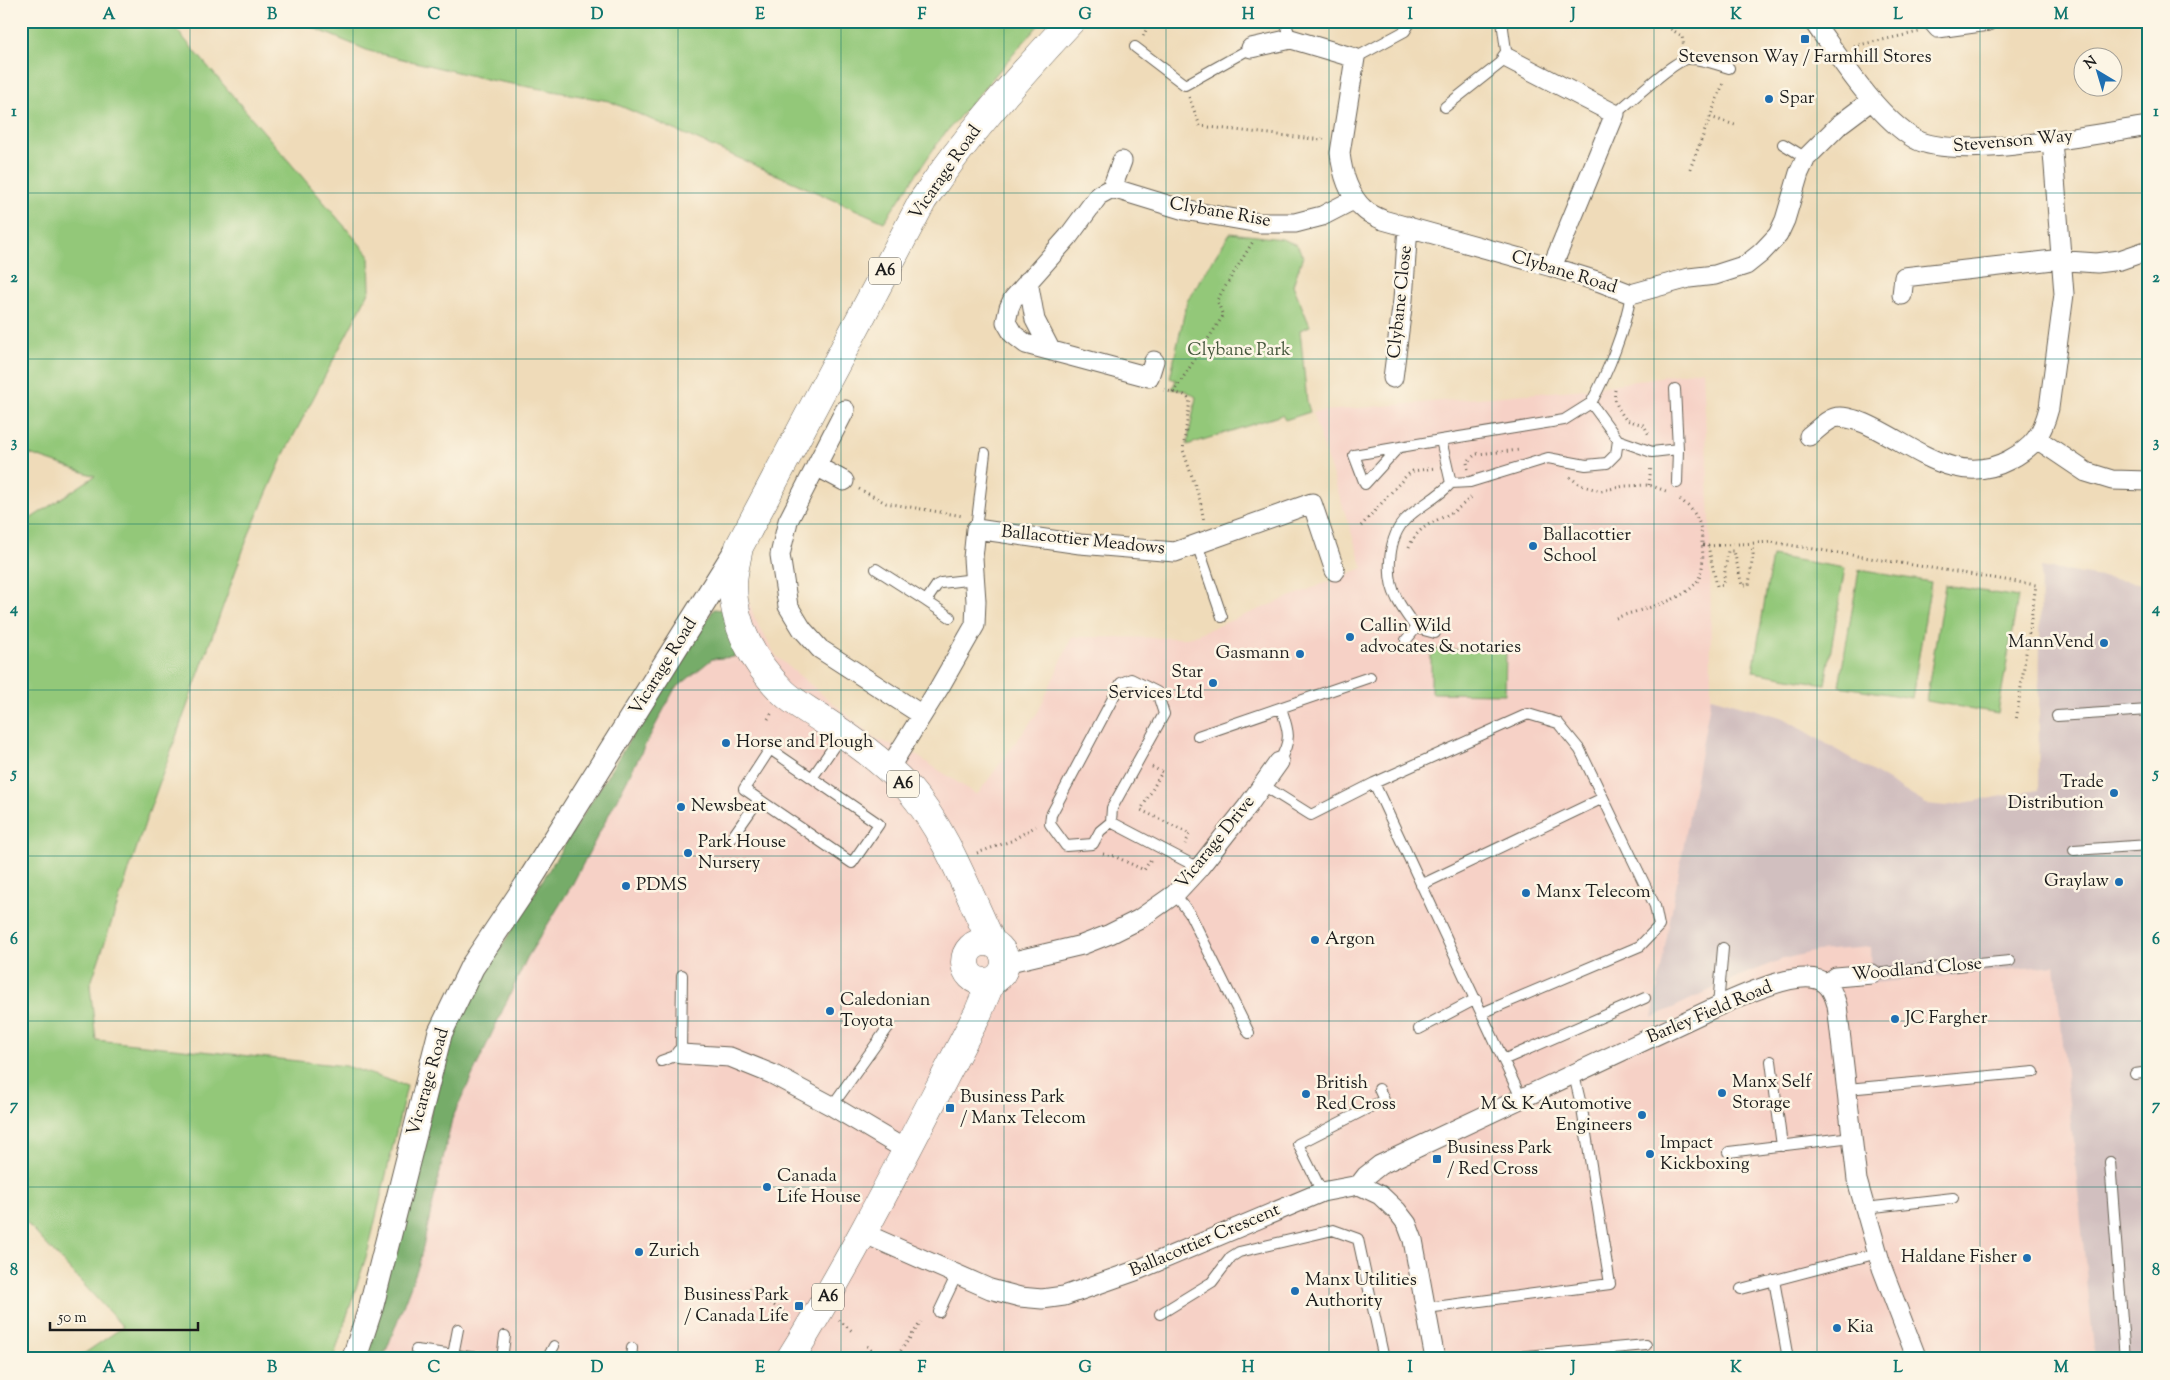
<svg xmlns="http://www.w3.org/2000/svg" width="2170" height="1380" font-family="'Sorts Mill Goudy',serif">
	<rect width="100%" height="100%" fill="#fcf5e5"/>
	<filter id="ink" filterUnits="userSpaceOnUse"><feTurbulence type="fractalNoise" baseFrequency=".02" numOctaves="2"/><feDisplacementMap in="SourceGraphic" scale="10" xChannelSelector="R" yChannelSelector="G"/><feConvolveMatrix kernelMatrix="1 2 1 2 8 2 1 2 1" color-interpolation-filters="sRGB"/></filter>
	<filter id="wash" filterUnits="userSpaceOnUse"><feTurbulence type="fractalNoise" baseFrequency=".0096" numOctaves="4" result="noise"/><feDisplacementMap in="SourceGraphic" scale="20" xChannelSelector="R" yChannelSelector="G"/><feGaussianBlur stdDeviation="1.12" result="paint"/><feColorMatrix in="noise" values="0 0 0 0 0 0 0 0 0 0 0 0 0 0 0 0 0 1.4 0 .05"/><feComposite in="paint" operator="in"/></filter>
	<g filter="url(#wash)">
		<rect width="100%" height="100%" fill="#efdbb9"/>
		<path fill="#f6d1c6" d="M1703 370 1710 523 1711 697 1784 718 1926 804 1946 806 2038 790 2095 1359H383L419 1264 452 1119 527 958 572 885 674 690 712 659 744 589 755 619 776 656 876 739 911 752 977 795 1038 712 1072 637 1187 638 1363 568 1312 412 1586 389Z"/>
		<path fill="#d1bfbf" d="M2041 567 2149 585V1359H2095L2055 965 1872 983 1871 947 1817 951 1783 959 1737 977 1652 1018 1711 697 1784 718 1926 804 1946 806 2038 790Z"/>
		<path fill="#93c879" stroke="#58724a" d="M21 21H169L369 255 370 290 284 454 249 534 145 823 90 986 96 1040 346 1066 407 1086 368 1251 333 1359H76L123 1327 21 1217V525L95 476 21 451Z
			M297 21H1042L941 138 884 222 609 101 490 80 369 51Z
			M1230 233 1282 239 1297 245 1303 256 1293 285 1310 326 1300 330 1307 402 1310 412 1285 420 1282 415 1187 445 1196 397 1186 391 1172 389 1176 380 1170 378 1187 301Z
			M1772 556 1845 568 1825 684 1753 672Z
			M1859 570 1931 582 1912 698 1839 686Z
			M1945 585 2018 597 1998 713 1926 701Z
			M1431 649 1506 651 1505 694 1431 693Z"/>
		<path fill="#76ac69" stroke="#496442" d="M714 609 725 610 737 646 734 657 712 659 674 690 572 885 527 958 452 1119 419 1264 383 1359H362L457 1018 650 707Z"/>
	</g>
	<g filter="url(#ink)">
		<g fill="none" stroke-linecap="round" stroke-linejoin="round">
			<g stroke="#665f53" stroke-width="12">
				<path id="service" d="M1285 21 1291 39
					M1135 47 1185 85 1251 48
					M1355 58 1405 31 1411 21
					M1445 107 1507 58 1502 21
					M1615 114C1629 103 1673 61 1687 59 1702 58 1715 64 1729 68
					M1783 144 1806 158
					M1675 389 1678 449 1677 483
					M1591 403 1564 420 1441 440 1451 483 1470 482 1548 458 1586 465 1607 463 1616 454 1618 440
					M1618 440 1591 403C1608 372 1625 330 1631 294
					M1618 440 1652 452 1678 449
					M1397 449 1365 484 1354 455 1441 440
					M976 529 985 453
					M1197 544 1222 617
					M876 569 926 601 937 585 941 583 975 579
					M926 601 950 617
					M1435 633 1416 628C1409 618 1402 609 1397 599 1385 577 1388 536 1406 519 1420 505 1438 498 1451 483
					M1406 640 1416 628
					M2057 716 2149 710
					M1198 736 1370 677
					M770 749 879 824 852 863 744 789Z
					M1279 762C1292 739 1289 732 1281 708
					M812 778 843 733
					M1374 783 1522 1100
					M1263 785 1311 815 1374 783 1528 714 1558 723 1580 750 1655 906 1659 926 1640 946 1482 1013
					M1111 822 1100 831 1093 844 1066 846 1050 824 1051 815 1121 683 1131 679 1157 692 1164 714 1112 808 1111 822 1199 868
					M729 842 759 799
					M2074 850 2149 845
					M1421 885 1603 798
					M1175 894 1190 914 1249 1033
					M1872 974 2010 961
					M1718 1006 1723 948
					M1419 1029 1476 999
					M1503 1060 1645 998
					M661 1061 681 1054 682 975
					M1771 1061 1782 1146
					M2135 1074 2149 1072
					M1847 1089 2034 1072
					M832 1106 889 1026
					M1729 1152 1852 1137
					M2110 1162 2125 1359
					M1322 1192 1298 1144 1384 1100 1379 1089
					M1865 1208 1953 1198
					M1774 1280 1788 1359
					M1741 1289 1878 1253
					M1427 1308 1610 1284 1582 1109 1574 1075
					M939 1312 957 1274
					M1160 1314 1212 1282 1231 1257 1239 1252 1333 1230 1358 1239 1384 1359
					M416 1350 486 1359
					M453 1355 458 1329
					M502 1359 505 1336
					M547 1359 554 1346
					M631 1359 632 1348
					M1494 1359 1646 1345"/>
			</g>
			<g stroke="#665f53" stroke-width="21">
				<path id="minor" d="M1813 21C1839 57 1877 117 1915 139 1955 162 2099 133 2149 126
					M1932 21 1938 28 1988 21
					M1251 48 1291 39 1355 58 1340 153C1342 172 1349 197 1365 210 1369 214 1377 217 1383 220L1552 267 1600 282 1631 294 1689 278 1715 275 1746 265 1761 253 1778 235 1785 220 1799 173 1806 158 1840 124 1872 100
					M1507 58 1615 114 1552 267
					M1112 188 1122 161
					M1028 281 1035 320 1051 351
					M1902 295 1904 277 2053 260 2097 263 2120 260 2149 250
					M1154 361 1149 377 1026 344 1013 334 1006 322 1009 308 1013 299 1068 237 1099 195 1112 188 1184 210 1259 223H1295L1322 216 1355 199
					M1393 378 1403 300 1408 226
					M845 410 788 521 780 555 788 606 802 629 820 649 922 715
					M1809 436C1816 431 1825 421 1834 418 1843 415 1855 420 1864 423 1911 443 1955 489 2009 460 2034 447 2042 435 2049 408L2064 294 2052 140
					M2037 439 2086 472 2112 480 2149 481
					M816 466 844 481
					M888 770 939 688 975 625 976 601 973 558 976 529 1080 544 1175 552 1312 503 1335 571
					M1006 963 1082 945 1110 934 1138 920 1175 894 1199 868 1247 807 1279 762
					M1826 984 1836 977 1872 974
					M681 1054 730 1057 772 1074 832 1106 906 1150
					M1359 1185 1366 1176 1380 1165 1718 1006C1741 996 1805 965 1826 984 1832 989 1835 998 1837 1005L1857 1180 1882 1268 1917 1359
					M863 1233 990 1289 1020 1297 1042 1299 1064 1296 1135 1271 1322 1192 1359 1185 1380 1195 1397 1211 1407 1224 1413 1240 1435 1359"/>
			</g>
			<g stroke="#665f53" stroke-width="26">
				<path id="tertiary" d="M354 1359 371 1307 440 1033 472 967 526 886 736 551"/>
			</g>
			<g stroke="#665f53" stroke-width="29">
				<path id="trunk" d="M965 962a20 20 0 1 1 40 0a20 20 0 1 1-40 0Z
					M992 943C967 891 947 833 909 789 886 764 852 739 823 720 810 711 794 703 783 692 754 663 733 626 733 585 733 573 737 559 739 547L923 200C967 135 1018 78 1071 21
					M790 1359C859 1248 917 1129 978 1013L991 982"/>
			</g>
			<path stroke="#665f53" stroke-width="3" stroke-dasharray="1 4" stroke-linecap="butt" d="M1658 21 1682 36 1684 47
				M1143 36 1151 21
				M1854 46 1919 32
				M1189 97 1200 126 1322 140 1323 138
				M1710 117 1735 125
				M1690 169 1724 81
				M1164 390 1184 395 1190 400 1183 450 1200 500 1204 522
				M1615 390C1613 402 1620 411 1626 420L1644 425 1649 435
				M1173 393 1223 316 1217 300 1254 240
				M1468 469 1467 462 1476 454 1521 450
				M1570 477 1580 485 1601 491 1624 486 1649 485 1666 491
				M1649 485 1651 466
				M859 489 886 503 963 516
				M1361 526 1406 476 1413 471 1435 468
				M1703 545 1708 546 1717 586 1723 585 1728 551H1734L1742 585H1749L1753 554 1752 545
				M1708 546 1771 542 2036 585 2016 721
				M1409 547C1419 524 1435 523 1454 511 1461 507 1466 501 1473 496
				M1616 618C1639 609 1685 602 1698 580 1704 570 1703 553 1702 542 1702 521 1694 509 1678 498
				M768 719 773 711
				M1152 767 1162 772 1141 810 1190 834 1185 844
				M977 853 1011 841 1036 826
				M1103 854 1114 856 1144 870 1151 859
				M749 1289 789 1315
				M839 1320 853 1332
				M867 1346 880 1359
				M895 1359 921 1322"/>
			<use href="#service" stroke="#fff" stroke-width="10"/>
			<use href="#minor" stroke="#fff" stroke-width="19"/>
			<use href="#tertiary" stroke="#fff" stroke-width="24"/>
			<use href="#trunk" stroke="#fff" stroke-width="28"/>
		</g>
	</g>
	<path fill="none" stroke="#0f766e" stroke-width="1" stroke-opacity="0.55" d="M190 21V1359M353 21V1359M516 21V1359M678 21V1359M841 21V1359M1004 21V1359M1166 21V1359M1329 21V1359M1492 21V1359M1654 21V1359M1817 21V1359M1980 21V1359M21 193H2149M21 359H2149M21 524H2149M21 690H2149M21 856H2149M21 1021H2149M21 1187H2149"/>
	<g fill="#1f6fb2" stroke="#fcf5e5" stroke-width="2">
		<rect x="1800" y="34" width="10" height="10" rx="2.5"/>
		<circle cx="1769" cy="99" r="5"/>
		<circle cx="1533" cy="546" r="5"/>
		<circle cx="1350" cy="637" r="5"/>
		<circle cx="2104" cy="643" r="5"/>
		<circle cx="1300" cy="654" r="5"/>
		<circle cx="1213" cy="683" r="5"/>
		<circle cx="726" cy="743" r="5"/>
		<circle cx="2114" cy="793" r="5"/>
		<circle cx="681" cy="807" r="5"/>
		<circle cx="688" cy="853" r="5"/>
		<circle cx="2119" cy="882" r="5"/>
		<circle cx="626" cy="886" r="5"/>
		<circle cx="1526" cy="893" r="5"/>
		<circle cx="1315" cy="940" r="5"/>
		<circle cx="830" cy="1011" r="5"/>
		<circle cx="1895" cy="1019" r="5"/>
		<circle cx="1722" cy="1093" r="5"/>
		<circle cx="1306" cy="1094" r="5"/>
		<rect x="945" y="1103" width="10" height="10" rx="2.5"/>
		<circle cx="1642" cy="1115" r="5"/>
		<circle cx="1650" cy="1154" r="5"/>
		<rect x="1432" y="1154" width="10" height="10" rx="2.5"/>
		<circle cx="767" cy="1187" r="5"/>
		<circle cx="639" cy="1252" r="5"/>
		<circle cx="2027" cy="1258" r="5"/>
		<circle cx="1295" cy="1291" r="5"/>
		<rect x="794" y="1301" width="10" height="10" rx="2.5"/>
		<circle cx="1837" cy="1328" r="5"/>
	</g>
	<g text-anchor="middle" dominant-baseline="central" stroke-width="5" stroke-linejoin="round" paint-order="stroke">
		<g fill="#fcf5e5" stroke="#5f5d58" stroke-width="1">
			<rect x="869" y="257.5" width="32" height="27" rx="4"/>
			<rect x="887" y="770.5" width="32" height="27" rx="4"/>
			<rect x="812" y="1283.5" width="32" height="27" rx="4"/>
		</g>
		<g font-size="16" font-weight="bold" fill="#1c1c1c">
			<text x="885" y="271">A6</text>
			<text x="903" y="784">A6</text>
			<text x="828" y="1297">A6</text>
		</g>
		<g font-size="18" fill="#1c1c1c" stroke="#fcf5e5" text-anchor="start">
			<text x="1805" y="58" text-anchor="middle">Stevenson Way / Farmhill Stores</text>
			<text x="1779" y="99">Spar</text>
			<text x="1543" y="536">Ballacottier<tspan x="1543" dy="21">School</tspan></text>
			<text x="1360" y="627">Callin Wild<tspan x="1360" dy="21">advocates &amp; notaries</tspan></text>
			<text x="2094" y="643" text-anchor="end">MannVend</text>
			<text x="1290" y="654" text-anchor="end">Gasmann</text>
			<text x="1203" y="673" text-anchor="end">Star<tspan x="1203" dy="21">Services Ltd</tspan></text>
			<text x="736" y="743">Horse and Plough</text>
			<text x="2104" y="783" text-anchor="end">Trade<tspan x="2104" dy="21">Distribution</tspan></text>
			<text x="691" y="807">Newsbeat</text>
			<text x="698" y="843">Park House<tspan x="698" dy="21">Nursery</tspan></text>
			<text x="2109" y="882" text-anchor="end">Graylaw</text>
			<text x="636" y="886">PDMS</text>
			<text x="1536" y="893">Manx Telecom</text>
			<text x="1325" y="940">Argon</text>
			<text x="840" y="1001">Caledonian<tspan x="840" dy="21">Toyota</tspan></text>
			<text x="1905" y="1019">JC Fargher</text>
			<text x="1732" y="1083">Manx Self<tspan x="1732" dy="21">Storage</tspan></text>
			<text x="1316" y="1084">British<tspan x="1316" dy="21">Red Cross</tspan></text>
			<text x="960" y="1098">Business Park<tspan x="960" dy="21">/ Manx Telecom</tspan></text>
			<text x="1632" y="1105" text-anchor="end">M &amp; K Automotive<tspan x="1632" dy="21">Engineers</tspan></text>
			<text x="1660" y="1144">Impact<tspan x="1660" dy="21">Kickboxing</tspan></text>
			<text x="1447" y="1149">Business Park<tspan x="1447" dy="21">/ Red Cross</tspan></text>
			<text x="777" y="1177">Canada<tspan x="777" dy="21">Life House</tspan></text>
			<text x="649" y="1252">Zurich</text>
			<text x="2017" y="1258" text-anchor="end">Haldane Fisher</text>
			<text x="1305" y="1281">Manx Utilities<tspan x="1305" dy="21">Authority</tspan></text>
			<text x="789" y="1296" text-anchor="end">Business Park<tspan x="789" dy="21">/ Canada Life</tspan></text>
			<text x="1847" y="1328">Kia</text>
		</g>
		<g font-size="18" fill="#1c1c1c" stroke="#fcf5e5">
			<text transform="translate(2013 142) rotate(-5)">Stevenson Way</text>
			<text transform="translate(946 173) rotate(-55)">Vicarage Road</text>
			<text transform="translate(1220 213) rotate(10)">Clybane Rise</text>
			<text transform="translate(1564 273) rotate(17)">Clybane Road</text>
			<text transform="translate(1401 302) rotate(-84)">Clybane Close</text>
			<text transform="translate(1083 541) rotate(6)">Ballacottier Meadows</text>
			<text transform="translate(664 667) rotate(-58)">Vicarage Road</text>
			<text transform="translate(1216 843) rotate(-51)">Vicarage Drive</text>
			<text transform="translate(1917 970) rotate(-5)">Woodland Close</text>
			<text transform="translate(1710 1013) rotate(-23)">Barley Field Road</text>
			<text transform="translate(429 1082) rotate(-74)">Vicarage Road</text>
			<text transform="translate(1205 1241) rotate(-23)">Ballacottier Crescent</text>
		</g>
		<g font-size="18" fill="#46583d" stroke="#fcf5e5">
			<text x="1239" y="351">Clybane Park</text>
		</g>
	</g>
	<rect width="2170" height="1380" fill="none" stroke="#fcf5e5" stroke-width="55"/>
	<g transform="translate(2098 72) rotate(322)"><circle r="24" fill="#fcf5e5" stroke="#a29e95"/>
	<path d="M0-4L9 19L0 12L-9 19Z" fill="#1f6fb2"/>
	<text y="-8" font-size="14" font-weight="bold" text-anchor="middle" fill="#1c1c1c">N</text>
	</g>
	<path d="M50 1322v8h148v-8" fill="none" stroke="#1c1c1c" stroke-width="2.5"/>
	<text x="58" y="1322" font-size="15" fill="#1c1c1c" stroke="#fcf5e5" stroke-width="4" paint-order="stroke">50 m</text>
	<rect x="28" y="28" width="2114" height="1324" fill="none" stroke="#0f766e" stroke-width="2"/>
	<g font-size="16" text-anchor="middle" font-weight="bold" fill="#0f766e">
		<text x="109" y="19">A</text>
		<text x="272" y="19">B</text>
		<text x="434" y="19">C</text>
		<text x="597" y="19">D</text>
		<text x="760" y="19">E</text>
		<text x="922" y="19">F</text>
		<text x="1085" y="19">G</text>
		<text x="1248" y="19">H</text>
		<text x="1410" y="19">I</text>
		<text x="1573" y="19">J</text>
		<text x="1736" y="19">K</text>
		<text x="1898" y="19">L</text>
		<text x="2061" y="19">M</text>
		<text x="14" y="116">1</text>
		<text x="2156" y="116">1</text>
		<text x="14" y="282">2</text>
		<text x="2156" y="282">2</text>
		<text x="14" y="447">3</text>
		<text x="2156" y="447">3</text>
		<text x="14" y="613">4</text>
		<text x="2156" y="613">4</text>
		<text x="14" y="778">5</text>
		<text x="2156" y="778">5</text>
		<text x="14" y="944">6</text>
		<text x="2156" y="944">6</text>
		<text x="14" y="1110">7</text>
		<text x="2156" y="1110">7</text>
		<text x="14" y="1275">8</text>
		<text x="2156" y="1275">8</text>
		<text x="109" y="1372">A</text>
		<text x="272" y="1372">B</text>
		<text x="434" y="1372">C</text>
		<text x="597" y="1372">D</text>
		<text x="760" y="1372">E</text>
		<text x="922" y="1372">F</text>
		<text x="1085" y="1372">G</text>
		<text x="1248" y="1372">H</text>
		<text x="1410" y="1372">I</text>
		<text x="1573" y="1372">J</text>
		<text x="1736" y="1372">K</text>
		<text x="1898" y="1372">L</text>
		<text x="2061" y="1372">M</text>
	</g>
</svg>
